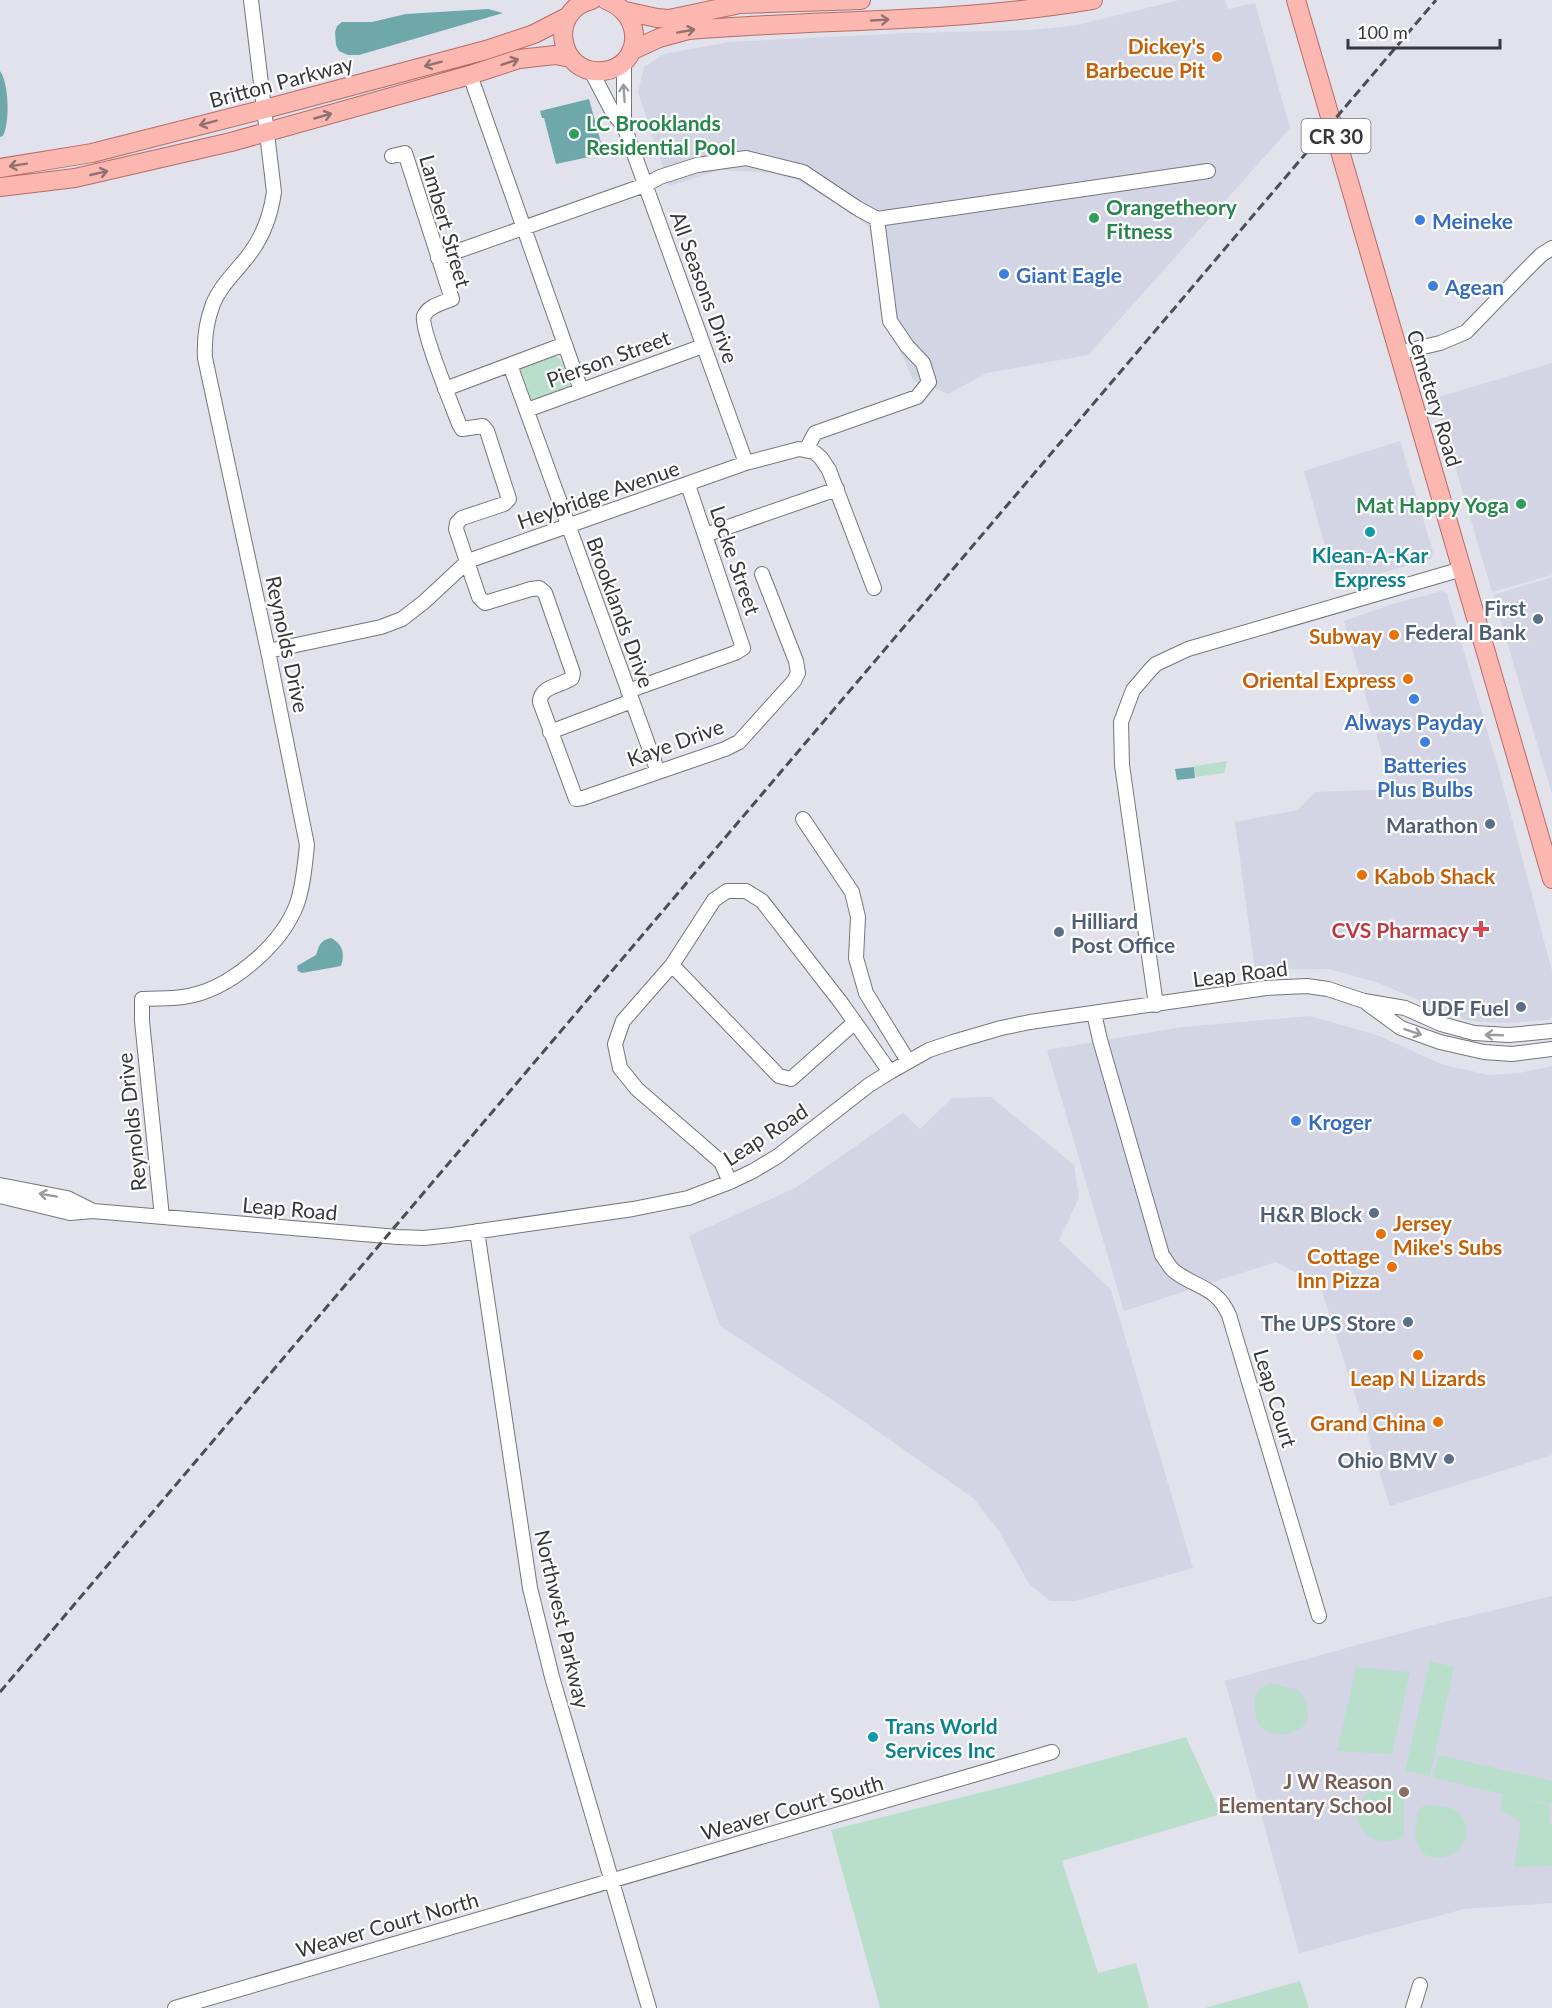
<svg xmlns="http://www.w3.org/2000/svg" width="1552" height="2008" font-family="Lato,sans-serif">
	<rect width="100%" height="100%" fill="#e1e2eb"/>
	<path fill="#d3d5e5" d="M1179 0H1225L1228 9 1255 3 1290 128 1088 355 987 373 948 394 913 380 887 320 869 227 850 212 797 180 771 173 720 170 669 186 638 92 644 67 664 54 729 42 909 33 1031 30 1078 25Z
		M1552 363V575L1492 592 1435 398Z
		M1400 441 1433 552 1431 559 1336 586 1304 471Z
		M1552 577V794L1493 595Z
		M1441 591 1447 594 1500 774 1552 971V1017L1549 1020 1508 1023 1469 1021 1376 982 1329 969 1255 970 1235 822 1298 810 1315 792 1392 789 1344 621 1393 604Z
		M1310 1016 1377 1035 1441 1064 1488 1075 1519 1073 1552 1066V1455L1390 1506 1320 1285 1276 1262 1124 1311 1047 1050 1183 1027Z
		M991 1097 1074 1165 1079 1198 1059 1240 1111 1290 1193 1568 1075 1601H1050L1030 1585 999 1531 973 1498 830 1398 720 1326 689 1236 797 1187 903 1113 920 1129 952 1098Z
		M1552 1596V1903L1464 1909 1299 1953 1225 1681 1428 1626Z"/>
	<path fill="#b9decc" d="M553 354C564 359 567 372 570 382L568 388 535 401 528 398C523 387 515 377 522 366Z
		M1227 761 1224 773 1196 777 1194 766Z
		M1430 1661 1454 1667 1430 1776 1405 1771Z
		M1356 1667 1410 1672 1392 1754 1337 1751Z
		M1270 1683 1299 1690C1331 1736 1269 1744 1258 1723 1256 1719 1256 1713 1255 1709 1253 1695 1258 1689 1270 1683Z
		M1186 1737 1221 1814 1062 1861 1098 1973 1136 1963 1149 2008H880L831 1830 1015 1784Z
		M1438 1755 1552 1781V1804L1512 1796 1550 1805 1549 1822 1552 1825V1866L1514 1867 1521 1822 1500 1810 1503 1794 1433 1778Z
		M1374 1789C1384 1790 1399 1788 1404 1798V1836C1370 1857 1335 1811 1374 1789Z
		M1425 1805C1434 1806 1449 1806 1457 1811 1461 1814 1463 1818 1465 1823 1477 1857 1421 1873 1416 1839 1414 1831 1417 1819 1418 1811Z
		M1300 1981 1309 2008H1205Z"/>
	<path fill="#6ea8ab" d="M488 9 503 13 359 55H348L339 51 336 45 335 32 337 26 342 22H372L406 14Z
		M0 71C9 83 10 122 3 136L0 137Z
		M589 99 603 150 589 154V157L556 164 544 118H542L540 111Z
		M1194 767 1195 778 1177 780 1175 769Z
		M331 938C343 944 345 954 341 966L302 973 298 971 297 966 316 955C319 946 320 940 331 938Z"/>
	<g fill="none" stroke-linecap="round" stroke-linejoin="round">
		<g stroke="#75767d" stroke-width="16">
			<path id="minor" d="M591 71 613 113 624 126 746 463
				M470 75 581 390
				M624 126V61
				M392 156 405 153 452 299C442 303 428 306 424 316 420 327 453 408 459 424L462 429 483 426 487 431 509 499 504 504 462 518 457 523 456 529 479 597 485 603 531 589 539 588 545 593 573 673 572 678C561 686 540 686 540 702L576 799 583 798 725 749 739 742 794 681 798 673 796 661 762 574
				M438 258 645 185 660 177 697 165 746 158 803 172 857 208 877 219 1208 171
				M1398 353 1440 343 1466 332 1524 272 1541 255 1552 248
				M510 365 658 772
				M445 389 565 344
				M527 410 703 346
				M806 450 815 433 917 397 929 382 923 363 907 346 890 321 877 219
				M705 535 837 489
				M268 651 381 627 402 619 424 602 468 561 746 463 799 449 814 452 821 458 829 470 874 588
				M628 691 735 653 743 648 688 485
				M550 732 632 701
				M803 819 852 892 858 917 856 958 866 993 908 1061
				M672 965 779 1076 791 1079 855 1022
				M1368 1004 1401 1028 1440 1042 1484 1052 1512 1054 1552 1049
				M1156 1005 1122 765 1121 722 1133 690 1151 669 1156 664 1188 649 1462 569
				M1094 1013 1100 1040 1162 1255C1166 1260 1169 1267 1174 1271 1196 1288 1216 1286 1229 1315L1319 1616
				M730 1182 721 1162 637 1089 620 1068 615 1044 623 1021 672 965 714 900 727 891H746L762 901 842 1004 890 1072
				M0 1185 67 1198 93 1211
				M0 1196 70 1213 93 1211 398 1237 424 1238 452 1235 633 1209 688 1198 730 1182 753 1171 778 1156 869 1085 890 1072 929 1050 953 1042 1001 1028 1030 1022 1266 988 1307 986 1328 989 1364 1001 1405 1008 1441 1024 1474 1033 1509 1035 1552 1031
				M162 1217 142 1021V999C156 998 170 999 183 997 228 991 281 946 297 904 303 886 305 865 307 845L268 651 205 358C204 339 206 322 213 304 221 284 239 269 251 252 264 234 271 213 274 192L251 0
				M477 1231 530 1588 552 1677 649 2008
				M175 2008 1052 1752
				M1413 2008 1420 1985"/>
		</g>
		<g stroke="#b66b66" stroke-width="20">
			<path id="major" d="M592 0C547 10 558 76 603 71 642 67 646 15 606 0
				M1296 0 1552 879
				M625 11 657 18 669 19 740 4 861 0
				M631 51 659 38 688 30C823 19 959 23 1093 0
				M0 168 92 153 265 109 486 50 534 34 567 17
				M0 187 75 178 231 142 470 75 519 59 555 55 571 58"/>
		</g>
		<use href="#minor" stroke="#fff" stroke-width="14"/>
		<use href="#major" stroke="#fcb7b1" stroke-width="18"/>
		<path stroke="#4c4c51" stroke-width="3" stroke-dasharray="9 4.5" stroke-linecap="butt" d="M0 1692 1436 0"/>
	</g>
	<defs><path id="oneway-shaft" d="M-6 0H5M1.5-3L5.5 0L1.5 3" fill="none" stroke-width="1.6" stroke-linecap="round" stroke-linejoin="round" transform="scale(1.5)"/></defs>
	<g stroke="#907170">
		<use href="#oneway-shaft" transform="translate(880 20) rotate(-3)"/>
		<use href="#oneway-shaft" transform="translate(686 31) rotate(-10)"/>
		<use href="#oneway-shaft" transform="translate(510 62) rotate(-18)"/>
		<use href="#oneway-shaft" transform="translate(433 64) rotate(165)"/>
		<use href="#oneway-shaft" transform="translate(323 116) rotate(-16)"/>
		<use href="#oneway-shaft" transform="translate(208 123) rotate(165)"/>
		<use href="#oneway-shaft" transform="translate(18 165) rotate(171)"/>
		<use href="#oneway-shaft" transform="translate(99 173) rotate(-13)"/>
	</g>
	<g stroke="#9b9b9d">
		<use href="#oneway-shaft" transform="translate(624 93) rotate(-94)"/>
		<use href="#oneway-shaft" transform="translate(1413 1032) rotate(19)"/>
		<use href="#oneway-shaft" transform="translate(1494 1035) rotate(-178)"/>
		<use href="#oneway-shaft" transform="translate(48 1195) rotate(-170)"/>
	</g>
	<g fill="#e8710a" stroke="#fff" stroke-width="2">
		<circle cx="1217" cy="57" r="6"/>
		<circle cx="1394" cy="635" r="6"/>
		<circle cx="1408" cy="679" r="6"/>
		<circle cx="1362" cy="875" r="6"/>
		<circle cx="1381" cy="1234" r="6"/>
		<circle cx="1392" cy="1267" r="6"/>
		<circle cx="1418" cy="1355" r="6"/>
		<circle cx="1438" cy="1422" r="6"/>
	</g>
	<g fill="#2e9e5b" stroke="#fff" stroke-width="2">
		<circle cx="574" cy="134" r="6"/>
		<circle cx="1094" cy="218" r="6"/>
		<circle cx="1521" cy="504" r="6"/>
	</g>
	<g fill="#3f7fe0" stroke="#fff" stroke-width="2">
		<circle cx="1420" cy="220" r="6"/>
		<circle cx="1004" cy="274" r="6"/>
		<circle cx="1433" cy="286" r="6"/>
		<circle cx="1414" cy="699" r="6"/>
		<circle cx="1425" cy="742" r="6"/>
		<circle cx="1296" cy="1121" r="6"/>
	</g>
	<g fill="#0f9aa8" stroke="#fff" stroke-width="2">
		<circle cx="1370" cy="532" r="6"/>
		<circle cx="873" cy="1737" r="6"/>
	</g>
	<g fill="#5c6f8a" stroke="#fff" stroke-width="2">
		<circle cx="1538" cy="619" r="6"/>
		<circle cx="1490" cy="824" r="6"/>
		<circle cx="1059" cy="932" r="6"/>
		<circle cx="1521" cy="1007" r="6"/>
		<circle cx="1374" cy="1213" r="6"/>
		<circle cx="1408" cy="1322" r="6"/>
		<circle cx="1449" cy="1459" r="6"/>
	</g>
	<path fill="#e0444e" stroke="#fff" stroke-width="2" d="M1478 920h6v6h6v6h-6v6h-6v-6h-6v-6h6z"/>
	<circle fill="#8d6e63" stroke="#fff" stroke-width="2" cx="1404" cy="1792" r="6"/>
	<g text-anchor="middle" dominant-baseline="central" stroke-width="4.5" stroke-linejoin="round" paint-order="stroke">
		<rect fill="#fff" stroke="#737376" stroke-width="1.5" x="1301.5" y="119" width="69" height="34" rx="4.5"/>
		<g font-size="20" font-weight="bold" fill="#37373b">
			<text x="1336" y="136">CR 30</text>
		</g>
		<g font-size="21" font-weight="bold" fill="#c56008" stroke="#fff" text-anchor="end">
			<text x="1205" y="45">Dickey's<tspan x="1205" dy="24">Barbecue Pit</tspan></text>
			<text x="1382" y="635">Subway</text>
			<text x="1396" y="679">Oriental Express</text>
			<text x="1374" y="875" text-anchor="start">Kabob Shack</text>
			<text x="1393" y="1222" text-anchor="start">Jersey<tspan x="1393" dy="24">Mike's Subs</tspan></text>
			<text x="1380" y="1255">Cottage<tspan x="1380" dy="24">Inn Pizza</tspan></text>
			<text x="1418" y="1377" text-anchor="middle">Leap N Lizards</text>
			<text x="1426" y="1422">Grand China</text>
		</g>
		<g font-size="21" fill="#37373b" stroke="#fff">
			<text transform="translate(281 81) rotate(-15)">Britton Parkway</text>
			<text transform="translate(446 221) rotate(74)">Lambert Street</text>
			<text transform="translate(705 287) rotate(70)">All Seasons Drive</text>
			<text transform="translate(608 358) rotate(-20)">Pierson Street</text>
			<text transform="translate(1435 398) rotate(73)">Cemetery Road</text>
			<text transform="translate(598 494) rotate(-19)">Heybridge Avenue</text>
			<text transform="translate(736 560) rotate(71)">Locke Street</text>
			<text transform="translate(621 612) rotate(70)">Brooklands Drive</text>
			<text transform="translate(288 644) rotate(78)">Reynolds Drive</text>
			<text transform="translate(675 742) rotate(-20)">Kaye Drive</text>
			<text transform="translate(1240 973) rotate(-7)">Leap Road</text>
			<text transform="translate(131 1122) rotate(-96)">Reynolds Drive</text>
			<text transform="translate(765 1134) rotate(-33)">Leap Road</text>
			<text transform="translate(290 1208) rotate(5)">Leap Road</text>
			<text transform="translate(1276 1398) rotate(73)">Leap Court</text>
			<text transform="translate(563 1619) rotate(77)">Northwest Parkway</text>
			<text transform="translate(792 1807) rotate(-16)">Weaver Court South</text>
			<text transform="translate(387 1924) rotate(-16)">Weaver Court North</text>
		</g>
		<g font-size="21" font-weight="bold" fill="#27864d" stroke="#fff" text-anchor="start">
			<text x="586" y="122">LC Brooklands<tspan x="586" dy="24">Residential Pool</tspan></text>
			<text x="1106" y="206">Orangetheory<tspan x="1106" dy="24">Fitness</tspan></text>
			<text x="1509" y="504" text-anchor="end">Mat Happy Yoga</text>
		</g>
		<g font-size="21" font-weight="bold" fill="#366cbe" stroke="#fff" text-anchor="start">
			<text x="1432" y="220">Meineke</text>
			<text x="1016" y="274">Giant Eagle</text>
			<text x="1445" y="286">Agean</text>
			<text x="1414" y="721" text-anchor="middle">Always Payday</text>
			<text x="1425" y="764" text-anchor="middle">Batteries<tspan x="1425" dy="24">Plus Bulbs</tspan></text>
			<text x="1308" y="1121">Kroger</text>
		</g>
		<g font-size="21" font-weight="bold" fill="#0d838f" stroke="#fff">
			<text x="1370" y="554">Klean-A-Kar<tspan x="1370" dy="24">Express</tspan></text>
			<text x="885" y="1725" text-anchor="start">Trans World<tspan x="885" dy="24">Services Inc</tspan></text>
		</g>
		<g font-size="21" font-weight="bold" fill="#4e5e75" stroke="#fff" text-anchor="end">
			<text x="1526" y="607">First<tspan x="1526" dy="24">Federal Bank</tspan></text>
			<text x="1478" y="824">Marathon</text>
			<text x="1071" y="920" text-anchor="start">Hilliard<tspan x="1071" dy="24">Post Office</tspan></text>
			<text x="1509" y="1007">UDF Fuel</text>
			<text x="1362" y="1213">H&amp;R Block</text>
			<text x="1396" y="1322">The UPS Store</text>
			<text x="1437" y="1459">Ohio BMV</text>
		</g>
		<g font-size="21" font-weight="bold" fill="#be3a42" stroke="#fff" text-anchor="end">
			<text x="1469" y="929">CVS Pharmacy</text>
		</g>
		<g font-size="21" font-weight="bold" fill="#785e54" stroke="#fff" text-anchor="end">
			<text x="1392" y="1780">J W Reason<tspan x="1392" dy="24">Elementary School</tspan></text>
		</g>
	</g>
	<path d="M1348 39v9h152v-9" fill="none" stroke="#37373b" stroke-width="3"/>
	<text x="1357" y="39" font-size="18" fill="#37373b" stroke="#ffffff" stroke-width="4.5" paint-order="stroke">100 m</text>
</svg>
